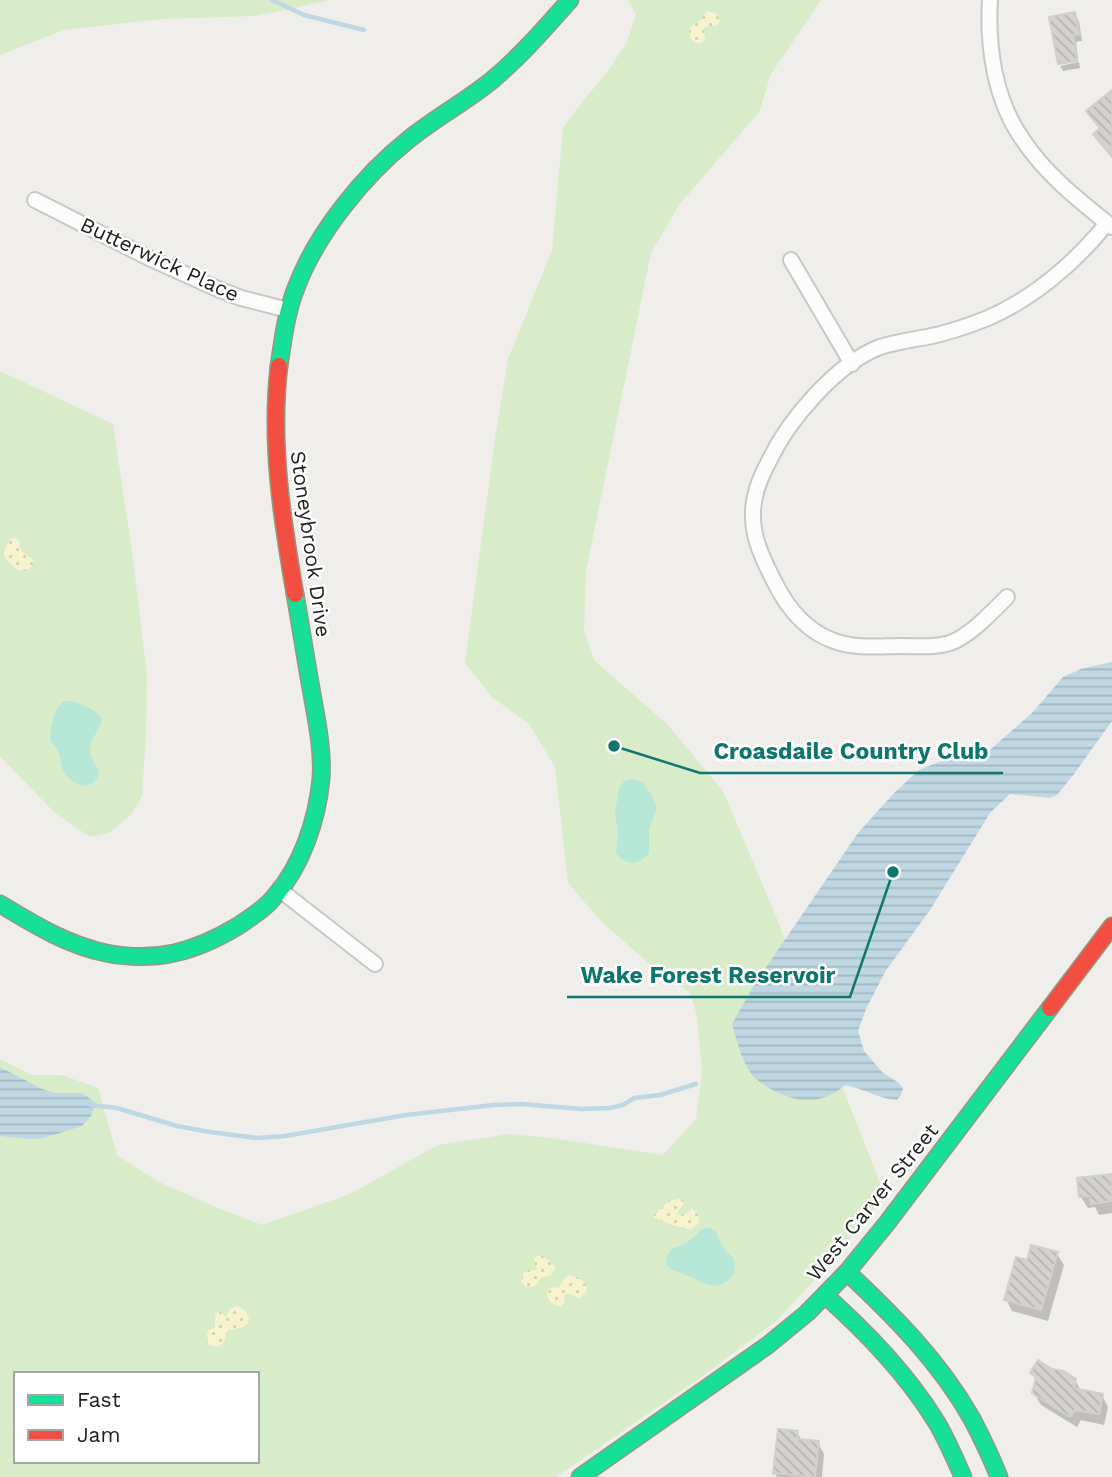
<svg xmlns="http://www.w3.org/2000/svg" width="1112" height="1477" font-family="'Work Sans',sans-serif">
	<defs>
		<pattern id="sand-dots" width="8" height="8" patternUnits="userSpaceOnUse" patternTransform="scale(1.75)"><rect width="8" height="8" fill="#f7f3cf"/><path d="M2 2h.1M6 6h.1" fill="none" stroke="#d3d0b1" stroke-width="1.8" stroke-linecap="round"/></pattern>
		<pattern id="water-rules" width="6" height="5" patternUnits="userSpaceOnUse" patternTransform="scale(1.75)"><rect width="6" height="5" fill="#bed7e2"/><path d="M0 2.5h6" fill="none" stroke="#a3b8c2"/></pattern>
		<pattern id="building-back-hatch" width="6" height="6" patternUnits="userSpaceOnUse" patternTransform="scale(1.75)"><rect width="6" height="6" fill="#d4d2cf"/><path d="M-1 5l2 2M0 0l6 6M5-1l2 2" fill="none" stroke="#b6b4b1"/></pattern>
	</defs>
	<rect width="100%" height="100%" fill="#efeeea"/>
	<path fill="#d8ecca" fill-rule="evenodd" d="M0 0H331L255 16 162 19 64 30 0 55Z
		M628 0H821L771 74 759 112 679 205 651 253 586 571 584 629 594 660 668 725 723 791 775 914 885 1196 823 1271 776 1321 700 1378 556 1477H0V1059L32 1075H62L98 1088 117 1155 157 1181 211 1205 262 1225 350 1194 438 1145 509 1134 551 1138 663 1155 696 1119 702 1071 697 1016 690 993 647 962 601 921 568 883 555 767 529 724 492 697 465 663 496 432 508 359 552 250 563 128 578 107 605 75 627 42 636 14ZM16 1374H257V1461H16Z
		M0 371 113 424 133 559 147 675 146 733 142 796 131 815 109 833 90 837 55 813 0 756Z"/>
	<path fill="url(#sand-dots)" d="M707 11 716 13 720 21 716 26H708L704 28 705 40 701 43H697L690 38 689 30 693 25 700 21Z
		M11 538C25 539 16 545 22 551 26 556 30 556 34 561L32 567C23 573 18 572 11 564 9 562 4 558 4 554 4 550 9 541 11 538Z
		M679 1199 684 1201V1203L677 1213 678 1215H683L692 1209 698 1213 699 1222 692 1229C685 1230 658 1221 653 1216L668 1201Z
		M537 1256H542L554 1264 555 1269 550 1275 541 1278 535 1286 526 1287 521 1282 523 1274 527 1270H537L534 1260Z
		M569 1275 574 1276 585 1282C589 1289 586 1295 579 1298L570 1294H565L564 1304 561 1306C552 1306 546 1299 547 1290L552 1287 559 1288 564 1279Z
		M236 1306C249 1309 255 1324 240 1328 236 1329 232 1329 228 1330 224 1340 225 1352 208 1344L207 1334 209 1330 215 1327V1314L220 1311 226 1317 230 1309Z"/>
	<path fill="#b6e6d6" d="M64 701C77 701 94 708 102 718 101 732 86 740 91 756 93 762 97 766 99 772 94 794 71 786 63 770 60 765 61 759 59 754 58 748 53 745 50 740 51 727 53 709 64 701Z
		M631 779 643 782 653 798 657 808 649 830V853C639 866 626 866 616 853L618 832 615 813 619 788 625 780Z
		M704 1228H709L716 1232 723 1247 734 1259 735 1271C723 1293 708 1286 691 1277 681 1272 673 1273 666 1264 667 1245 679 1249 690 1240 695 1236 699 1232 704 1228Z"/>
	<path fill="url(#water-rules)" d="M1112 662V721L1074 774 1057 795 1050 798 1010 794 990 813 930 910 885 972 866 1009 858 1031 864 1051 882 1072 899 1083 903 1088 901 1095 897 1100C879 1099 862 1088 845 1085 822 1106 794 1103 769 1088 763 1084 756 1080 752 1075 741 1060 737 1041 732 1024L756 982 858 833 894 793 919 770 951 757 978 754 991 749 1032 713 1063 677 1081 669Z
		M0 1067 42 1089 55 1093H82L96 1103 91 1116 82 1126 44 1138 30 1139 0 1136Z"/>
	<path fill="#0003" d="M1074 14 1079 21 1082 41 1076 42 1078 59 1059 62Z
		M1079 62 1080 68 1063 71 1060 66Z
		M1112 1175V1213L1099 1215 1095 1207 1088 1208 1081 1197Z
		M1057 1254 1064 1265 1048 1321 1012 1311 1006 1299Z
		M1032 1373 1075 1380 1081 1391 1102 1395 1108 1407 1104 1425 1081 1420 1077 1427 1041 1405 1034 1393 1036 1381Z
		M797 1432 802 1441 818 1443 824 1454 822 1477H777L774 1472Z"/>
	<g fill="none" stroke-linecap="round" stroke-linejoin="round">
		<path stroke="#bed7e2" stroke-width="4.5" d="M272 0 304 15 364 30
			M91 1105 117 1108 177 1126 210 1132 257 1138 285 1136 406 1115 494 1105 521 1104 582 1109 610 1108 623 1105 634 1098 660 1095 696 1084"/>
	</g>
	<path fill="url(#building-back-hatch)" stroke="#d2d0cb" stroke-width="2" d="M1075 12 1079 34 1073 35 1077 61 1058 64 1049 17Z
		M1112 90V157L1093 134 1100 128 1086 111Z
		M1112 1174V1201L1091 1204 1090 1196 1079 1197 1077 1178Z
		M1031 1245 1058 1252 1041 1310 1004 1300 1016 1257 1027 1260Z
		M1038 1360 1052 1369 1064 1371 1076 1379 1074 1388 1103 1394 1099 1414 1075 1410 1070 1417 1032 1393 1036 1377 1030 1373Z
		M778 1429 798 1431 797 1439 819 1441 815 1477 773 1473Z"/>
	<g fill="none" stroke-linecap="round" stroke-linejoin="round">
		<g stroke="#c8c8c6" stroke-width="18">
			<path id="street" d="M990 0C987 47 995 101 1023 140 1046 175 1080 201 1112 227
				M35 200 147 257 218 289 241 298 288 310
				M791 260 852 364
				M1007 597C993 611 970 636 950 643 935 648 917 646 902 646 880 646 856 649 834 641 806 631 788 609 775 583 764 561 752 539 753 513 753 496 760 478 768 463 788 420 836 364 880 347 896 342 911 340 927 337 948 333 968 326 988 318 1034 298 1076 262 1107 223
				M280 890 375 964"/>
		</g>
		<g stroke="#959982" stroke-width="19">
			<path id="fast" d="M279 366C283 340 286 313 296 288 316 234 364 175 408 140 435 118 465 102 491 81 520 57 545 28 570 0
				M0 904C33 924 67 945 106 953 155 963 195 952 238 926 251 917 265 909 275 896 302 865 317 820 321 779 323 751 317 722 312 694 306 661 301 628 295 594
				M847 1272C894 1316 940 1362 972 1419 982 1438 991 1457 999 1477
				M825 1295C867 1333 907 1374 937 1423 947 1440 955 1459 963 1477
				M580 1477 768 1345 807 1313 847 1272 887 1223 1050 1008"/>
		</g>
		<g stroke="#959982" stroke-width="19">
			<path id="jam" d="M279 366C270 443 282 519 295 594
				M1050 1008 1112 926"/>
		</g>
		<use href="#street" stroke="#fdfcfc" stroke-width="14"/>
		<use href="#fast" stroke="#16e098" stroke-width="16"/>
		<use href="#jam" stroke="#f24e42" stroke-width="16"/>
	</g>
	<g text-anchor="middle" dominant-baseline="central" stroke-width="5" stroke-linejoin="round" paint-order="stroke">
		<g font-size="21" fill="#212121" stroke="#fff">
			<text transform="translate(160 259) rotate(25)">Butterwick Place</text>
			<text transform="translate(311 544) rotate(82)">Stoneybrook Drive</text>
			<text transform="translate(872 1202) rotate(-51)">West Carver Street</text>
		</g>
	</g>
	<path fill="none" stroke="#0f766e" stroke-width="2.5" d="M614 746L700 773H1003M893 872L850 997H567"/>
	<g fill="#0f766e" stroke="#fff" stroke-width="2.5">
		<circle cx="614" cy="746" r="7"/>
		<circle cx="893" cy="872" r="7"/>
	</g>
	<g font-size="23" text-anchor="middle" font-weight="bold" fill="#0f766e" stroke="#fff" stroke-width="5" stroke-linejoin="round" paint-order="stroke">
		<text x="851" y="759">Croasdaile Country Club</text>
		<text x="708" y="983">Wake Forest Reservoir</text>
	</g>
	<rect x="14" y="1372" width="245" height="91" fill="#ffffff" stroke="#a6a6a6" stroke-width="2"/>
	<rect x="28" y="1395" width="35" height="10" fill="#16e098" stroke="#a6a6a6" stroke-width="2"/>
	<text x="77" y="1407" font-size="21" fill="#212121">Fast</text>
	<rect x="28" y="1430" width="35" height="10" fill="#f24e42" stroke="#a6a6a6" stroke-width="2"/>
	<text x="77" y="1442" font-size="21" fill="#212121">Jam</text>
</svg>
